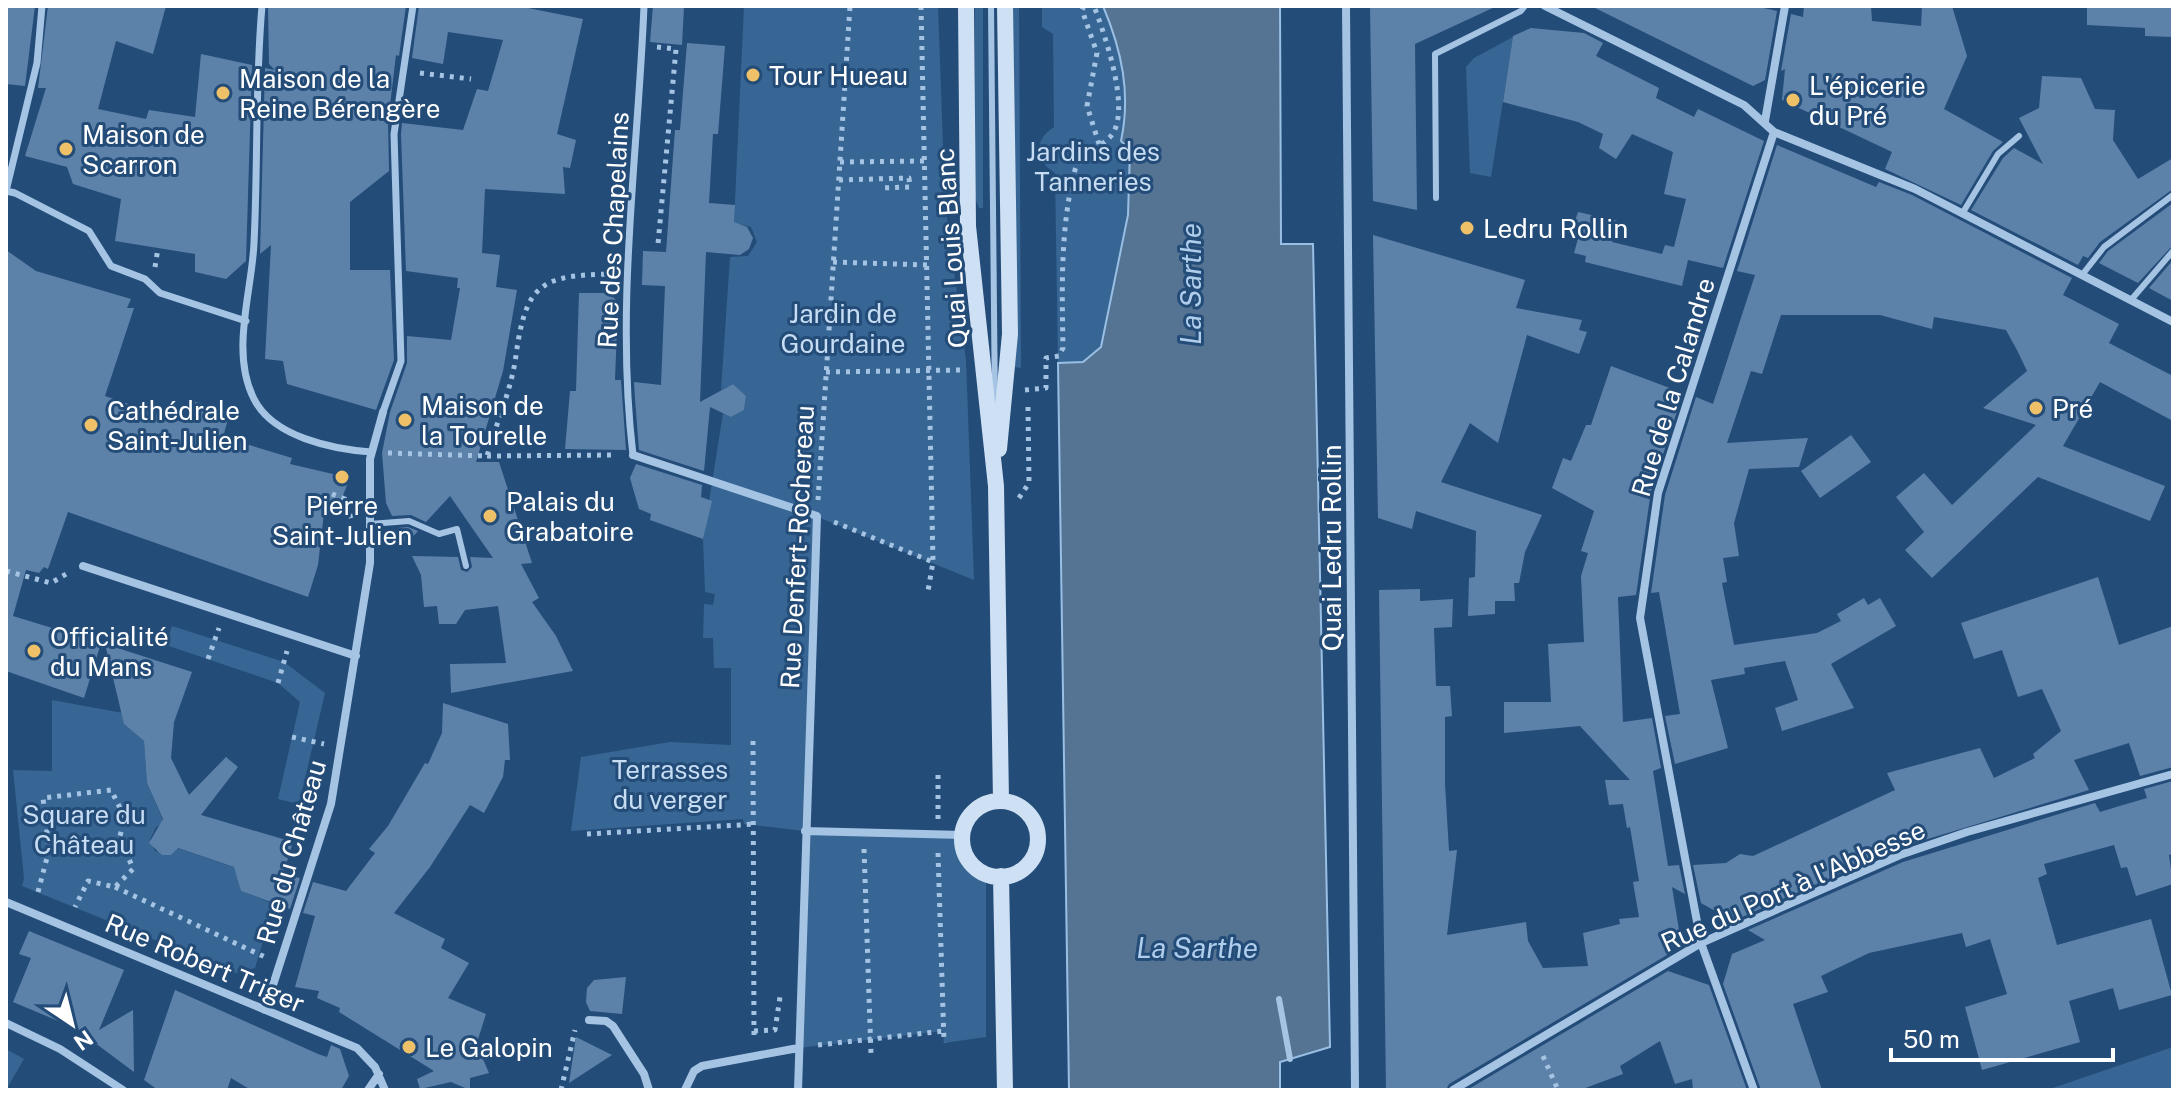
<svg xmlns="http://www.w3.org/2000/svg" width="2179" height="1096" font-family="'Public Sans',sans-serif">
	<rect width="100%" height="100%" fill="#244c78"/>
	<path fill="#376695" d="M744 6H938L945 203 966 360 974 580 818 517 805 831 963 835 968 859 986 873V1037L944 1043 943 1031 798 1048 804 831 744 824 743 819 571 831 581 757 670 742 731 745V668H714L713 638H703L704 604 713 605 715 594 705 592 703 540 723 413 731 417 744 410 746 396 733 384 721 390 730 257 748 256 757 242 751 227 734 223Z
		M975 6H983V208H979L975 198Z
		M1012 6H1019L1021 368 1014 367Z
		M1042 6H1103C1122 51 1131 93 1121 141L1130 149 1128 215 1101 347 1083 362 1058 363 1055 173C1035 161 1033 140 1054 127L1053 34 1042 27Z
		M1513 37 1491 177 1470 173 1466 67 1474 58Z
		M172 626 284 662 325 693 299 804 278 799 300 702 278 683 166 645Z
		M52 700 123 713 124 724 144 741 147 783 164 823 156 827 150 840 155 851 171 855 177 848 236 868 241 891 274 904 255 968 236 973 22 886 24 878 13 770 52 771Z
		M2173 1047V1090H2047Z
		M6 1049 24 1059 6 1090Z"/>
	<path fill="#557393" stroke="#99bfe4" stroke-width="2" d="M1103 6H1280L1281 244H1313L1330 1047 1280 1062V1090H1069L1058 363 1083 362 1101 347 1128 215 1130 150 1121 141C1131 94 1122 51 1103 6Z"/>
	<path fill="#5d82aa" d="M6 6H35L25 86 6 84Z
		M48 6H166L153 54 116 41 98 109 146 119 149 110 195 117 201 54 252 65 246 261 226 279 195 272V254L115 241 121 199 73 184 67 167 25 156 46 88H38Z
		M268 6H406L399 56 396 55 388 122 389 171 350 202V270H390L394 360 376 410 287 384 283 361 265 359 271 245 260 254 265 68 275 70 269 64Z
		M419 6H518L583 19 557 134 576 140 570 168 563 167 565 194 485 189 482 253 500 255 496 287 517 290 503 371 476 462H499L532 563 521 564 539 598 532 602 556 636 573 671 451 693 450 664 506 663 498 606 465 610 456 624H439L437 606 424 607 421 575 412 556 458 557 461 570 467 572 472 567 470 557 493 558 450 496 426 522 411 515 392 516 386 503 382 453 390 412 407 363V336L451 340 460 288H457L458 278 406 271 401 134 402 123 463 130 477 89 488 91 503 40 448 32 443 64 412 58Z
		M653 6H684L682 45 650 42Z
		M1370 6H1497L1415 44 1417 210 1373 201Z
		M1591 6H1755L1777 11 1765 80 1753 86Z
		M1804 6H1871L1872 21 1921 26 1922 6H1952L1967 56 1944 109 2003 142 1993 151 1961 205 1885 169 1892 152 1782 100 1785 69 1781 71 1791 14 1803 17Z
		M2087 6H2173V37L2145 36V28L2087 25Z
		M1531 28 1584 33 1603 43 1596 56 1659 88 1656 98 1694 117 1698 109 1764 141 1723 268 1688 260 1682 286 1585 262 1586 256 1574 253 1579 235 1571 233 1578 212 1618 221 1612 242 1662 254 1665 245 1674 247 1686 199 1664 194 1673 152 1632 134 1616 159 1599 148 1603 134 1578 122 1503 102 1513 36Z
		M687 43 725 46 718 134H713L709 203 735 205 734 222 747 227 753 238 749 249 740 255 706 252 700 402 733 384 746 396 744 410 731 417 710 407 704 471 639 450 635 399 634 382 661 385 665 286 642 285 643 251 666 252 675 130H680Z
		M2042 76 2081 78 2095 109 2115 110 2113 140 2138 179 2173 158V189L2100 242 2088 258 2083 256 2078 265 1971 210 2003 158 2014 148 2043 164 2019 118 2039 108Z
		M1777 145 1876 187 1879 182 1912 195 2072 278 2063 295 2119 324 2109 343 2173 376V421L2100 382 2063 446 2165 486 2150 521 2038 477 1932 578 1905 550 1924 532 1896 497 1924 473 1952 505 2036 425 1983 408 2027 371 2018 352 2006 330 1934 317 1932 329 1880 315H1781L1762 374 1751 371 1727 443 1808 438 1799 467 1749 469 1734 523 1739 556 1723 558 1727 582 1722 583 1734 645 1817 633 1841 621 1837 614 1864 598 1868 605 1880 598 1896 626 1831 664 1854 708 1782 731 1775 708 1798 700 1785 661 1744 668 1745 674 1711 680 1728 748 1675 764 1665 716 1680 714 1659 592 1651 593 1665 495 1696 397 1713 404 1737 330 1755 275 1737 271Z
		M2173 203V245L2138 283 2099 263 2108 251Z
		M1373 235 1525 280 1516 308 1582 320 1579 330 1587 332 1579 354 1527 335 1498 443 1470 423 1441 482 1542 515 1525 552 1519 583H1514L1515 601H1495V614L1468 616 1469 578 1475 577 1476 531 1416 511 1412 529 1378 518Z
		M6 250 36 271 131 299 127 308H134L105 396 185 423 192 401 230 412 223 437 292 458 290 464 350 478 335 515 324 513 318 565 308 597 68 512 48 569 44 567 39 573 26 570 13 616 101 643 84 698 6 671Z
		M2173 260V301L2149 288Z
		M579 293H609L618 302 615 380H621L626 450 565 449 570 391H576Z
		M1611 366 1683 393 1651 491 1636 595 1618 597 1623 722 1652 718 1661 768 1653 771 1668 866 1679 865 1685 894 1672 887 1679 930 1667 955 1449 1084 1446 1090H1386L1379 590 1420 589V601L1453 599 1452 627 1434 628 1436 686H1450L1452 716 1445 717V784L1449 851 1457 850 1447 935 1526 922 1528 941 1543 968 1588 966 1583 933 1620 924 1619 919 1639 917 1633 882 1639 881 1630 827 1627 828 1623 804 1609 805 1605 780H1630L1580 726 1504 733V702H1551L1548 644 1584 642 1581 576 1588 553 1581 551 1594 511 1552 488 1563 458 1571 461 1586 425H1591Z
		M1851 435 1871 462 1820 498 1801 471Z
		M636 464 702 485 701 497 712 501 703 539 650 520 651 514 639 509 630 478Z
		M408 527 418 531 406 544 398 528Z
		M2098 577 2119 645 2173 626V767L2140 776 2129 743 2074 760 2089 790 1898 848 1733 921 1701 903 1693 865 1726 863 1740 854 1753 856 1895 790 1887 773 1980 748 1994 778 2035 758 2033 754 2061 731 2042 689 2018 697 2002 650 1974 659 1961 623Z
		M105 644 192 672 174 722 171 758 189 795 226 757 238 767 201 815 293 842 283 874 300 878 290 909 241 891 234 867 178 848 171 855H162L149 843 163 819 147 783 144 741 124 724Z
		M443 703 508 724 510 760H505L503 777 484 813 470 805 430 867 394 913 445 939 441 948 469 963 448 998 486 1014 474 1052 479 1050 489 1073 470 1078V1090L451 1082 420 1089 417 1079 434 1071 339 1012 340 1008 317 998 319 991 295 987 315 916 303 913 313 882 346 891 375 853 369 849 388 826 425 763 428 764 442 733Z
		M2173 781V854L2169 855 2173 884 2136 896 2127 867 2121 868 2114 845 2044 864 2047 874 2038 878 2057 945 2151 919 2172 995 2119 1010 2113 988 2069 1001 2080 1042 1982 1070 1965 1007 2007 994 1990 939 1966 947 1962 933 1869 953 1821 976 1828 992 1793 1004 1822 1090H1761L1723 984 1732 954 1765 940 1748 930 1903 862 2095 803 2100 812 2123 805 2147 798 2144 789Z
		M29 931 124 970 99 1030 133 1010 134 1072 75 1028 13 1002 31 958 19 954Z
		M1668 971 1709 985 1747 1090H1693L1692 1079 1675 1084 1660 1041 1620 1066 1623 1074 1580 1090H1467Z
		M626 977 622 1014 590 1011 586 1002 587 988 594 980Z
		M175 990 318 1054 327 1057 331 1045 340 1049 349 1076 341 1090H251L231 1078 227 1090H158L144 1080Z
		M576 1037 612 1055 569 1083Z"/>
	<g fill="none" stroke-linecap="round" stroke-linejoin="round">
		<path stroke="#a5c4e3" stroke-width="5" stroke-dasharray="4 6" stroke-linecap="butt" d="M921 6 933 562 928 591
			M1084 6 1082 10 1097 53 1087 106 1099 144
			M657 47 676 49 658 244
			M420 73 471 79
			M840 162 924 161
			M839 180 909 178 910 187 880 188
			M833 262 927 265
			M155 267 158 248
			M826 372 961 370
			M1025 390 1046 388V358L1059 356 1063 348C1062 289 1060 228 1075 170 1079 155 1100 148 1110 137 1133 113 1104 33 1094 6
			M388 453 487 456C496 424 512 388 516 355 526 283 541 275 613 274
			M487 456 616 455
			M332 494 345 499 352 520
			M1019 498 1029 483 1028 407
			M818 500 850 6
			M834 522 933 562
			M6 571 51 583 68 573
			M208 659 219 628
			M278 683 287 651
			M292 737 324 744
			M753 741 754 1039
			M938 819V772
			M587 834 756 824
			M864 849 871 1054
			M938 853 944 1043
			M115 887 265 957
			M38 892 49 850 43 798 111 790 125 818 120 836 133 869 115 887 88 881 75 907
			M754 1031 775 1030 780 997
			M818 1045 944 1031
			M1543 1056 1558 1090
			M561 1090 575 1030"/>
		<path stroke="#a5c4e3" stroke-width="6" d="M991 6 995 411
			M1436 198 1435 54 1521 11 1525 6
			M1962 214 1998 154 2019 136
			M2082 275 2104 247 2173 195
			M2131 300 2173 251
			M370 524 409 521 439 534 457 529 466 566
			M1279 999 1290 1059"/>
		<path stroke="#a5c4e3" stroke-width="7" d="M262 6C255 85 258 164 254 243 252 292 230 352 254 399 273 437 332 449 371 452
			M6 191 15 193 89 231 111 266 145 279 160 293 246 321
			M6 191 37 63 42 6
			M383 412 401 361 394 134 413 6
			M633 455C615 306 638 155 644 6"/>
		<path stroke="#a5c4e3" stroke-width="8" d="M1346 6 1355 1090
			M1545 6 1744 105 1774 132 1915 189 2173 322
			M1765 121 1785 6
			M633 455 817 516 798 1090
			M83 566 356 656
			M805 831 963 835
			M6 902 357 1048 375 1067 385 1090
			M265 1010 331 804 370 563V459L383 412
			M589 1020 606 1021 613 1026 644 1074 649 1090
			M6 1023 60 1049 123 1090
			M368 1090 379 1074
			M685 1090 694 1071 702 1066 798 1048
			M1453 1090 1701 943 1900 855 1967 832 2173 774
			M1754 1090 1701 943 1640 618 1658 493 1774 132"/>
		<path stroke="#cee0f4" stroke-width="16" d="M966 6 968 226 996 486 1001 801
			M999 449 1010 334 1005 6
			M962 839a38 38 0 1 1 76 0a38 38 0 1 1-76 0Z
			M1001 876 1005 1090"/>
	</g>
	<g fill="#eec169" stroke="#244c78" stroke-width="3">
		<circle cx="753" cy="75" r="8"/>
		<circle cx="223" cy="93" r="8"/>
		<circle cx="1793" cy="100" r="8"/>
		<circle cx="66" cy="149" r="8"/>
		<circle cx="1467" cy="228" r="8"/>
		<circle cx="2036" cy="408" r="8"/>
		<circle cx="405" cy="420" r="8"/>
		<circle cx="91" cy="425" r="8"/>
		<circle cx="342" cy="477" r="8"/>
		<circle cx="490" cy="516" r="8"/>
		<circle cx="34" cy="651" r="8"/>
		<circle cx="409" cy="1047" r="8"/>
	</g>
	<g text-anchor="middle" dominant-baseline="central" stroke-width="6" stroke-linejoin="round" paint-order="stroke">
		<g font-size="26" fill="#fff" stroke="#244c78" text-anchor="start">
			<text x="769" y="75">Tour Hueau</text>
			<text x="239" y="78">Maison de la<tspan x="239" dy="30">Reine Bérengère</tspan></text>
			<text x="1809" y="85">L'épicerie<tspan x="1809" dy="30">du Pré</tspan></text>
			<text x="82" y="134">Maison de<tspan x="82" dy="30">Scarron</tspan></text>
			<text x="1483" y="228">Ledru Rollin</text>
			<text x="421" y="405">Maison de<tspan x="421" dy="30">la Tourelle</tspan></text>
			<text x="2052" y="408">Pré</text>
			<text x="107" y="410">Cathédrale<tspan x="107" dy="30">Saint-Julien</tspan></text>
			<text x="506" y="501">Palais du<tspan x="506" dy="30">Grabatoire</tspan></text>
			<text x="342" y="505" text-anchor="middle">Pierre<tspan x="342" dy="30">Saint-Julien</tspan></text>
			<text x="50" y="636">Officialité<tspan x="50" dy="30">du Mans</tspan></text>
			<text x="425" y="1047">Le Galopin</text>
		</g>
		<g font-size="26" fill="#c7ddf3" stroke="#244c78">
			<text x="1093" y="151">Jardins des<tspan x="1093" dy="30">Tanneries</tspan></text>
			<text x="843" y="313">Jardin de<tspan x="843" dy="30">Gourdaine</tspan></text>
			<text x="670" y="769">Terrasses<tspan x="670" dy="30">du verger</tspan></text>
			<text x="84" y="814">Square du<tspan x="84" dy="30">Château</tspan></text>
		</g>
		<g font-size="26" fill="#fff" stroke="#244c78">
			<text transform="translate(613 230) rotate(-87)">Rue des Chapelains</text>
			<text transform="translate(951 248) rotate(-94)">Quai Louis Blanc</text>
			<text transform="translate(1673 387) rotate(-73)">Rue de la Calandre</text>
			<text transform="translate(797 547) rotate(-87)">Rue Denfert-Rochereau</text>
			<text transform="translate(1331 548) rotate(-90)">Quai Ledru Rollin</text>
			<text transform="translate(291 852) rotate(-74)">Rue du Château</text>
			<text transform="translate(1793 886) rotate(-24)">Rue du Port à l'Abbesse</text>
			<text transform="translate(205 963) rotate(23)">Rue Robert Triger</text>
		</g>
		<g font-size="28" font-style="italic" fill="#b0ceec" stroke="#244c78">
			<text transform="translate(1190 284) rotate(-90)">La Sarthe</text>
			<text x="1197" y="947">La Sarthe</text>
		</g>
	</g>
	<rect width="2179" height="1096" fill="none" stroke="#ffffff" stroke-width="16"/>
	<g transform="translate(72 1024) rotate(145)" stroke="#244c78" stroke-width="6" paint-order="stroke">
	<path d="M0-6L14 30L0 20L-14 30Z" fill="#ffffff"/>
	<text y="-12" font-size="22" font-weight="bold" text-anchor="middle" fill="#ffffff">N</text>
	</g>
	<path d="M1891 1048v12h222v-12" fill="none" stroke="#ffffff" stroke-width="4"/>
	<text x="1903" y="1048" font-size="24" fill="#ffffff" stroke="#244c78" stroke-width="6" paint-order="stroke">50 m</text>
</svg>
